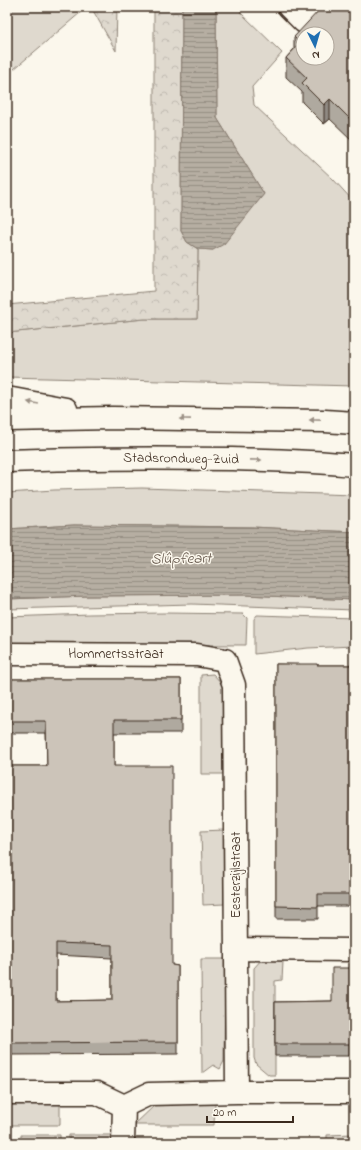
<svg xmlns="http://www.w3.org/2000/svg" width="361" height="1150" font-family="'Indie Flower',sans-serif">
	<defs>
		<pattern id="forest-crowns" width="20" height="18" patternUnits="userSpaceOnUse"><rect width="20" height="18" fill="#dfd9ce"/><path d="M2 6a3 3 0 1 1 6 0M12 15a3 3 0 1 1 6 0" fill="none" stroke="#c0bab0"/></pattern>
		<pattern id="water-rules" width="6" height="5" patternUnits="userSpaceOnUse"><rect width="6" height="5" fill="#b6aea2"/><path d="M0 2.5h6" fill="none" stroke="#958e83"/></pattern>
	</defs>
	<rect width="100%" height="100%" fill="#fbf7ec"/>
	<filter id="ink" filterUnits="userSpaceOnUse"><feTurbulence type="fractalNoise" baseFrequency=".025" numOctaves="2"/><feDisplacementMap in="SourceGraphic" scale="8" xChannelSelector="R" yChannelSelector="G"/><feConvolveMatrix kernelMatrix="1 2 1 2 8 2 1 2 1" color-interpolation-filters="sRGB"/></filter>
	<g filter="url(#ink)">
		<path fill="#dfd9ce" stroke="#8d8276" d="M7 7H87L7 75Z
			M216 7H245L240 12 282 53 252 87 254 105 333 179 354 202V386L7 377V333L144 319H197L198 249 213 250 264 194 217 118Z
			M142 488 354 495V532L252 527 74 525 7 529V493L54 490Z
			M245 595 354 600V610L192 604 7 609V599L88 596Z
			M165 613 243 614 247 618 246 645 7 644V617L90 614Z
			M257 615 354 618V646L308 648 254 654V619Z
			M213 674 224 686V773L222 774H201V675Z
			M224 830V904L203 905 201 831Z
			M201 959H224L225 961 224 1061 220 1069 213 1065 202 1073Z
			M262 959 282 960 283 962 282 980 275 981V1075H269L256 1064 254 1058V968Z
			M7 1103H60V1125H7Z
			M156 1104H215L214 1125H134Z
			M354 1134V1143H327V1135Z
			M21 1135H60V1143H21Z
			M69 1135H112V1143H69Z"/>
		<path fill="url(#forest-crowns)" stroke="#8d8276" d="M91 7H117L116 51Z
			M154 7H182L181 231 187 242 198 249 197 319H144L7 333V305L154 291Z"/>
		<path fill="url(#water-rules)" stroke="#85796d" d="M182 7H216L217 118 264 194 224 244 213 250 198 249 187 242 181 231Z
			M74 525 252 527 354 532V600L245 595 88 596 7 599V529Z"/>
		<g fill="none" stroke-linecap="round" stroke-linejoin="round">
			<g stroke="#3b2a1e" stroke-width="25">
				<path id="minor" d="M289 7 304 22 322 7
					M7 654 197 655 225 660 234 685 237 1092
					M236 949 354 950
					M7 1093H97L124 1106 149 1094 237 1092H354
					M123 1143 124 1106"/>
			</g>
			<g stroke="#3b2a1e" stroke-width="25">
				<path id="trunk" d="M7 398 66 409
					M7 420 112 418 325 421 354 423
					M7 461C82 458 157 458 232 459 273 460 313 461 354 465"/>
			</g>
			<use href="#minor" stroke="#fbf7ec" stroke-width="22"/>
			<use href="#trunk" stroke="#fbf7ec" stroke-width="22"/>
		</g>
		<path fill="#afa99f" stroke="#3b2a1e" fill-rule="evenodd" d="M354 7V142L330 119 324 124 302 102V92L286 77V58L294 49V37Z
			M276 664 317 665H354V906H318V919H276Z
			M7 679H181V733H114V766L172 965 178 966V1054L7 1055V766H47L46 733H7ZM56 955 112 958V1000L56 1001Z
			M354 968V1056H275V1002L332 1001Z"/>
		<path fill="#8f8982" stroke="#3b2a1e" d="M330 99V119L324 124V105Z"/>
		<path fill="#ccc4b9" stroke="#3b2a1e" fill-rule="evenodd" d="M322 7H354V123L330 99 324 105 302 83 307 78 286 58 300 43 294 37ZM303 34H327V58H303Z
			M276 664H317V665H354V894H318V907L276 906Z
			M7 679H181V720H114V766H172V965L178 966V1042L7 1043V766H47L46 721H7ZM56 943 112 945V1000L56 1001Z
			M332 968H354V1044H275V1002L332 1001Z
			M163 1142H326V1143H163Z"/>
		<defs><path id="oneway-solid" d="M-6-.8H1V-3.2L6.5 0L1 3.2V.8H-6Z"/></defs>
		<g fill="#9b9085">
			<use href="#oneway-solid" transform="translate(33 403) rotate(-170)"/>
			<use href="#oneway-solid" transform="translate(185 419) rotate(-179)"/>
			<use href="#oneway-solid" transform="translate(315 420) rotate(-179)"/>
			<use href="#oneway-solid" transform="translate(256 460) rotate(1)"/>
		</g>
	</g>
	<g text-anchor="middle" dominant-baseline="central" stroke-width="3" stroke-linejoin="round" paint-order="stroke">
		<g font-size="14" fill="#3b2a1e" stroke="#fbf7ec">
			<text transform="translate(181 459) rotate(1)">Stadsrondweg-Zuid</text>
			<text x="116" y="654">Hommertsstraat</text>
			<text transform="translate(236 875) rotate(-90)">Eesterzijlstraat</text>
		</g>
		<g font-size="15" font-style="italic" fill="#605246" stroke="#fbf7ec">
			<text transform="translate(181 559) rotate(-1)">Slûpfeart</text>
		</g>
	</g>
	<rect width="361" height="1150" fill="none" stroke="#fbf7ec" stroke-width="24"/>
	<rect x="12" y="12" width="337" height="1126" fill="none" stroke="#3b2a1e" stroke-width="1.5" filter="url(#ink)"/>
	<g transform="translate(315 46) rotate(175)"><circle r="19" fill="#fbf7ec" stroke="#aea59a"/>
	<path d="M0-3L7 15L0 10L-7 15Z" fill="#1f6fb2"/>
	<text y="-6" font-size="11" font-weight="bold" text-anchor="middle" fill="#3b2a1e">N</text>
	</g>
	<path d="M207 1116v6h86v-6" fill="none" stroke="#3b2a1e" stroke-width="2"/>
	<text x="213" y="1116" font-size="12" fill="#3b2a1e" stroke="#fbf7ec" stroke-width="3" paint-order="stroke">20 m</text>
</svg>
